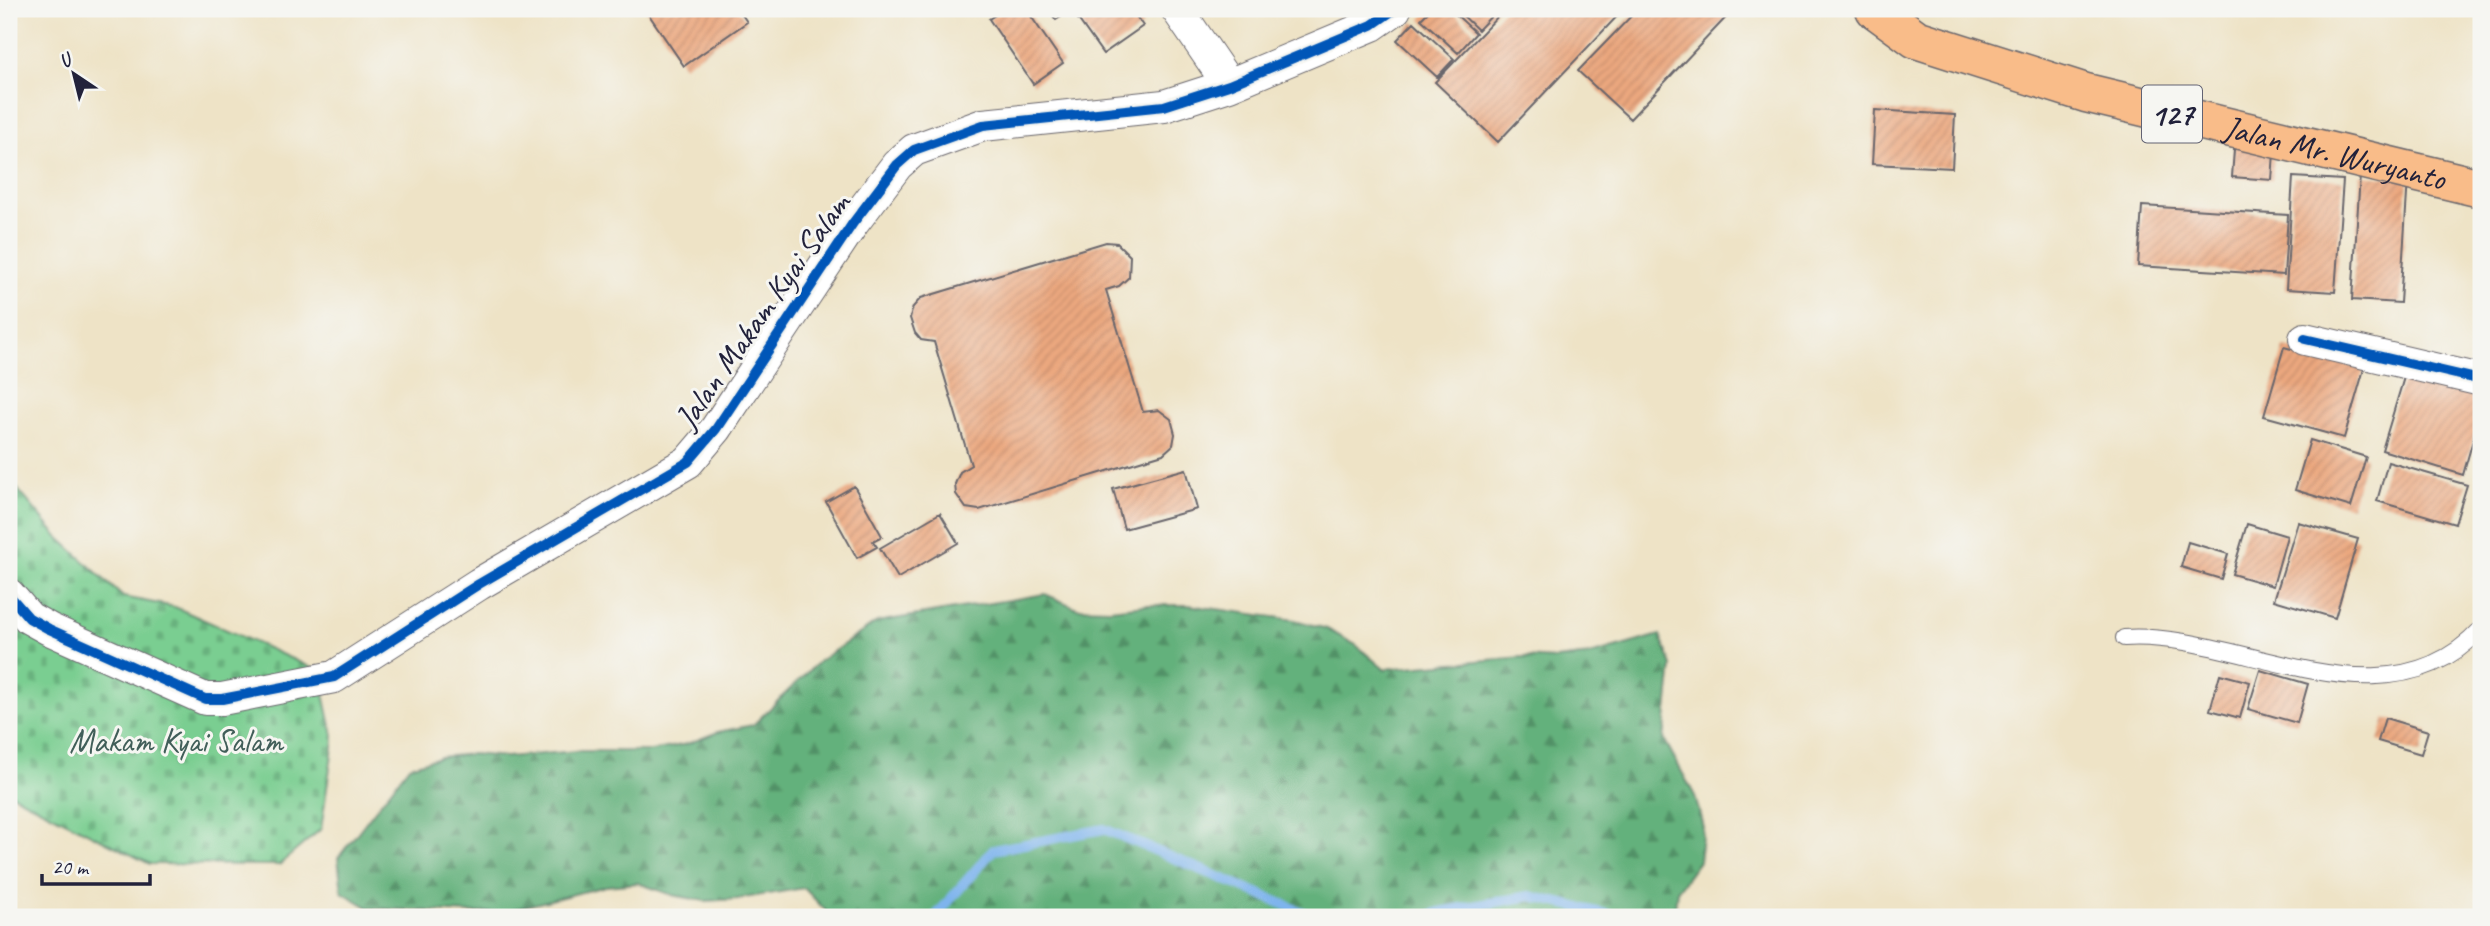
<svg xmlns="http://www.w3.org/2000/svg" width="2490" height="926" font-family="Caveat,sans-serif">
	<defs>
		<pattern id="forest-firs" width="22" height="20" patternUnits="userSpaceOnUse" patternTransform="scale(1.75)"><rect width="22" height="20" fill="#63b17b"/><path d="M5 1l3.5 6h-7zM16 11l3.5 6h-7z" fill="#519066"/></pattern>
		<pattern id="cemetery-stones" width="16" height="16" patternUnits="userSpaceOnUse" patternTransform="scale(1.75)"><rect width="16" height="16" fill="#7ace91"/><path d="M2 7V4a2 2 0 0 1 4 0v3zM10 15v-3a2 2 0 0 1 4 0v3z" fill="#69b17e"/></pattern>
		<pattern id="building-hatch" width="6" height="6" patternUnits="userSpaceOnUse" patternTransform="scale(1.75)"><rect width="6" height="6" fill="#eba77e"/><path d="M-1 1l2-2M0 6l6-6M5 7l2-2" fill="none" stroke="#c98f6e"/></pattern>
	</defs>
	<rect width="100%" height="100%" fill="#f6f6f2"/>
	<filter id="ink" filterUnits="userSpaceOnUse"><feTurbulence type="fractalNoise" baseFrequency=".0143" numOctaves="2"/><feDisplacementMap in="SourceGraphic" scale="14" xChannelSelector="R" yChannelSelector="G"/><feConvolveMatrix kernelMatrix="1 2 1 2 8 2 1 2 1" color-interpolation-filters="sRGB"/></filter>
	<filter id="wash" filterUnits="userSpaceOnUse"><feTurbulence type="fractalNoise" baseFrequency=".00686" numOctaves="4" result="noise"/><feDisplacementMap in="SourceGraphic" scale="28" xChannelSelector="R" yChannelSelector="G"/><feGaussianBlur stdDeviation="1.57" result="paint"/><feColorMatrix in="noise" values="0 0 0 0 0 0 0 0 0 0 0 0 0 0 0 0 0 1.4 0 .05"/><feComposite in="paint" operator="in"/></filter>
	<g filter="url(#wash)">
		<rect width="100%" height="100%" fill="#eee3c6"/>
		<path fill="url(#forest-firs)" stroke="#426a5b" stroke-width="2" d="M1045 594 1077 608 1110 609 1145 605H1188L1295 620 1327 629 1356 645 1384 669 1523 657 1556 659 1590 655 1660 635 1672 666 1664 739 1695 796 1703 827 1699 861 1677 891 1674 917H824L826 911 804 888 738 899 705 901 672 895 638 883 606 886 503 912 470 913 369 908 342 892 338 858 409 766 440 757 473 754 506 757 577 751H651L687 744 718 732 753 725 819 661 877 622Z"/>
		<path fill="url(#cemetery-stones)" stroke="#4e7866" stroke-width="2" d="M9 479 57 536 123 597 175 607 319 671 334 740 321 829 279 865 150 864 9 793Z"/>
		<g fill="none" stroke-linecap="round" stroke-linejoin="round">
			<path stroke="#7eb4ed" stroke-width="10" d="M935 917 993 850 1104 829 1314 917
				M1426 917 1440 912 1530 896 1619 917"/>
		</g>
		<g id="blocks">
			<path fill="url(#building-hatch)" d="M645 9H738L747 22 684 66Z
				M1004 9H1026L1063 63 1033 84 989 19Z
				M1048 9H1073L1056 20Z
				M1093 9H1131L1143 26 1103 54 1078 19Z
				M1431 9H1450L1476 33 1458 53 1421 19Z
				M1456 9H1498L1478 30Z
				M1505 9H1624L1498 142 1435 82Z
				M1638 9H1734L1630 119 1578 71Z
				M1414 22 1454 59 1437 77 1397 40Z
				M1875 110 1955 115 1952 168 1872 164Z
				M2235 136 2275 139 2272 180 2232 177Z
				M2360 175 2408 178 2400 303 2352 300Z
				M2293 177 2343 180 2335 292 2286 289Z
				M2142 206 2288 215 2284 275 2138 266Z
				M1106 242 1117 243 1130 256 1129 277 1119 286 1106 290 1143 412 1159 410 1171 419 1175 434 1173 445 1163 454 979 510 966 508 956 494 955 484 960 472 971 465 934 342 921 340 915 333 910 318 913 307 921 298Z
				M2284 347 2364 369 2344 438 2264 416Z
				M2405 374 2481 396V412L2463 475 2382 450Z
				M2310 440 2366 457 2351 507 2295 490Z
				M2388 462 2467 485 2455 524 2377 501Z
				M1186 469 1197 509 1124 529 1113 489Z
				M854 486 882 536 873 541 877 547 857 558 826 502Z
				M940 513 958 543 898 578 880 548Z
				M2298 522 2358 539 2335 618 2274 600Z
				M2247 524 2287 536 2273 586 2232 574Z
				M2188 542 2228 554 2221 579 2181 567Z
				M2260 670 2308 684 2297 723 2248 709Z
				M2220 674 2250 682 2240 718 2210 710Z
				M2385 718 2428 731 2421 754 2378 741Z"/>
		</g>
	</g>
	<g filter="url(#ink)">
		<use href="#blocks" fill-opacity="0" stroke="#69666c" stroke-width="2"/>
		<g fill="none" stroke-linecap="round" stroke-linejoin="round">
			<g stroke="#69666c" stroke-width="18">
				<path id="lane" d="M2124 638C2238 630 2384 734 2481 629"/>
			</g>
			<g stroke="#69666c" stroke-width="34">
				<path id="street" d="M1177 9 1229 85
					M2305 339 2481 380
					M9 595 29 618 49 629 205 699H222L334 677 479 584 688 462 716 429 853 223 897 165 914 150 983 125 1164 106 1229 85 1372 25 1395 9"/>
			</g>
			<g stroke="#69666c" stroke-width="41">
				<g id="primary">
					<path id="s1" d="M1875 9 1916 39 2086 93 2481 188"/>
				</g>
			</g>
			<use href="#lane" stroke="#fff" stroke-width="16"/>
			<use href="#street" stroke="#fff" stroke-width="32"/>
			<use href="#primary" stroke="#f9bc89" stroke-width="38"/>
			<g stroke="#f6f6f2" stroke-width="15">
				<path id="cycleway" d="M2305 339 2481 380
					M9 595 29 618 49 629 205 699H222L334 677 479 584 688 462 716 429 853 223 897 165 914 150 983 125 1164 106 1229 85 1372 25 1395 9"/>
			</g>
			<use href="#cycleway" stroke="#0057b8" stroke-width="10"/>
		</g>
	</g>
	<g text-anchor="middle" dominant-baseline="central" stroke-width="6" stroke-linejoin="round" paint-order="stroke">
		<rect fill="#f6f6f2" stroke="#626272" stroke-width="2" x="2142" y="85.5" width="60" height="57" rx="5"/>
		<g font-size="32" font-weight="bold" fill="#22223b">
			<text x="2172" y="114">127</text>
		</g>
		<g font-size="33" fill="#22223b" stroke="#f6f6f2">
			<text stroke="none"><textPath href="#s1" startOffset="485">Jalan Mr. Wuryanto</textPath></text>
			<text transform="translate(762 311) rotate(-55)">Jalan Makam Kyai Salam</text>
		</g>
		<g font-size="33" fill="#415e59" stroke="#f6f6f2">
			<text x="176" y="741">Makam Kyai Salam</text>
		</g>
	</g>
	<rect width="2490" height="926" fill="none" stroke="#f6f6f2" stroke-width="35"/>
	<g transform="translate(74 74) rotate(325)" stroke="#f6f6f2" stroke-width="5" paint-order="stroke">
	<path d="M0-5L12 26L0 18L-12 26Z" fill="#22223b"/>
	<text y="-10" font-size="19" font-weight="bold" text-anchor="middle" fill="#22223b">U</text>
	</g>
	<path d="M42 874v10h108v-10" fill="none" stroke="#22223b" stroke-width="3.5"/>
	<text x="52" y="874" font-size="21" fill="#22223b" stroke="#f6f6f2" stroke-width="5" paint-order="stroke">20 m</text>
</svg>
